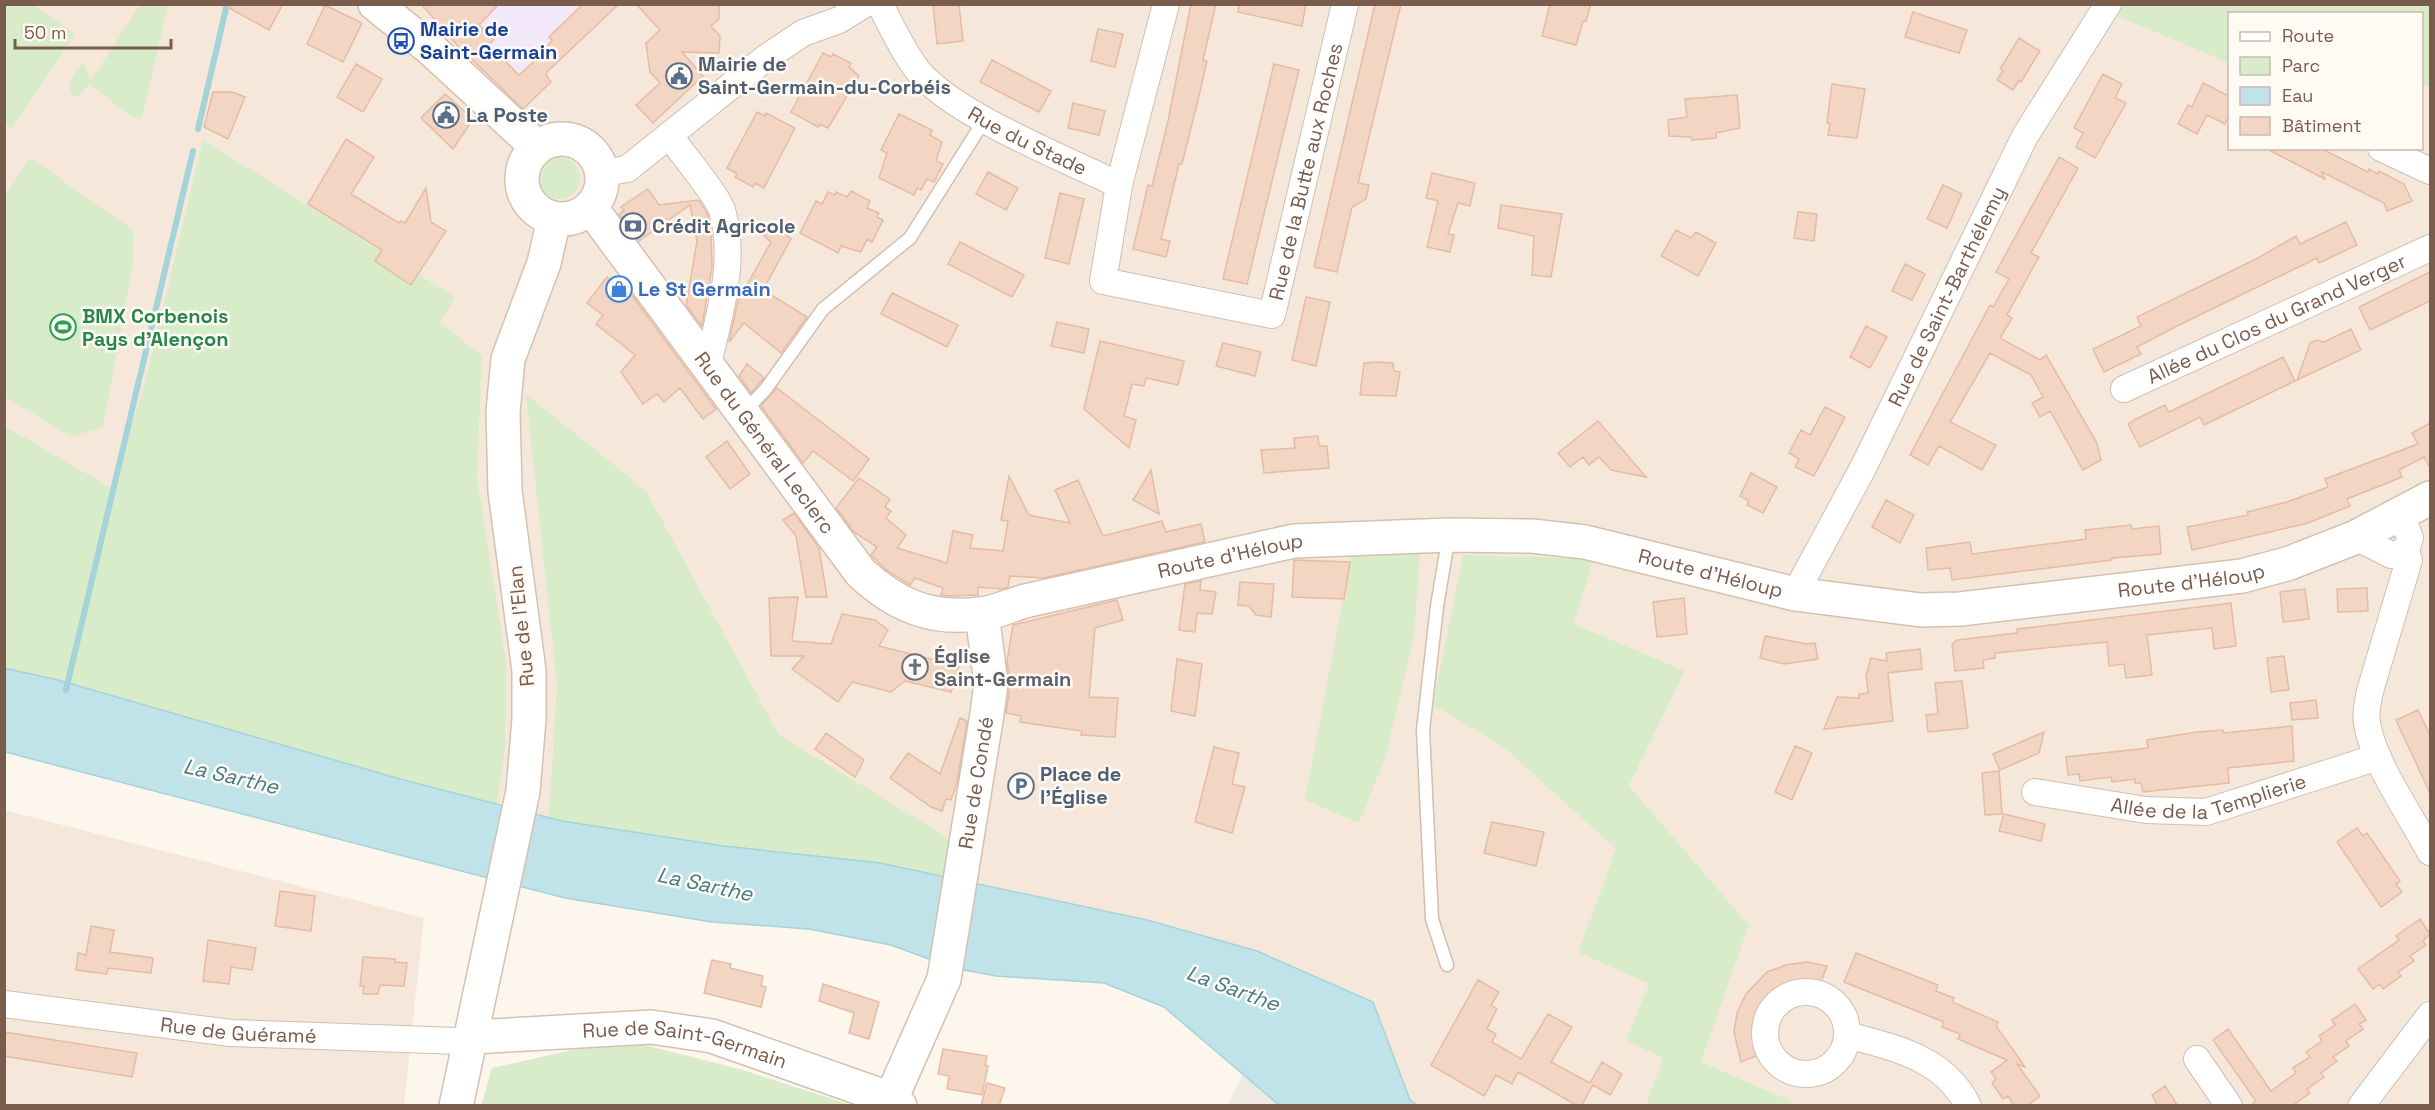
<svg xmlns="http://www.w3.org/2000/svg" width="2435" height="1110" font-family="'Space Grotesk',sans-serif">
	<rect width="100%" height="100%" fill="#fdf6ec"/>
	<path fill="#f5e8da" d="M2091 4 2229 63 2230 148H2422V87L2430 86V1105H1790L1791 1101 1701 1062 1749 925 1629 786 1685 671 1574 624 1594 560 1433 705 1503 747 1616 849 1578 952 1649 984 1626 1041 1664 1058 1646 1105H1417L1410 1100 1373 1002 1257 951 1147 920 880 863 562 821 400 779 234 730 111 489 5 425V5Z
		M4 810 424 918 404 1105H5Z"/>
	<path fill="#efe9e4" d="M1242 1075 1279 1105 1228 1106Z"/>
	<path fill="#f3e8fa" d="M604 4 611 12 562 58 551 47 535 60 548 73 532 89 537 95 522 110 436 24 438 21 421 5Z"/>
	<path fill="#d8ecc9" d="M4 5H33L75 34 12 128 5 123Z
		M140 5H168L142 117 133 118 89 84 79 97 71 94C66 81 76 71 83 61L91 80Z
		M2091 5H2430V86L2422 87V14H2230L2229 63Z
		M203 140 455 297 440 323 482 356 477 477 506 662 505 747 497 804 400 779 74 686 5 685 4 425 111 488 143 391Z
		M538 178a21 21 0 1 1 42 0a21 21 0 1 1-42 0Z
		M28 160 35 161 133 230V262L103 427 72 437 5 397V197Z
		M526 394 646 491 779 735 949 838 942 885 548 831 557 685Z
		M1420 549 1414 637 1385 758 1359 823 1305 800 1352 552Z
		M1463 555 1594 559 1574 624 1685 671 1629 786 1749 925 1701 1062 1791 1101 1790 1105H1646L1663 1058 1626 1041 1649 984 1578 952 1616 849 1503 747 1433 705Z
		M621 1039 743 1070 851 1105 481 1106 492 1068Z"/>
	<path fill="#bfe3e8" stroke="#a5d3da" stroke-width="1.5" d="M4 668 58 680 400 779 562 821 724 846 880 863 1147 920 1257 951 1373 1002 1410 1100 1417 1105H1279L1164 1007 1104 983 996 976 953 968 891 945 809 929 712 922 565 898 5 752Z"/>
	<g fill="none" stroke-linecap="round" stroke-linejoin="round">
		<path stroke="#a5d3da" stroke-width="6" d="M198 129 227 4
			M66 690 193 151"/>
	</g>
	<path fill="#f3d5c3" stroke="#e6bba3" stroke-width="1.5" d="M222 4H283L269 30Z
		M421 4H499L479 25 494 39 489 45 519 75 541 55 552 40 549 37 583 4H619L547 72 546 75 551 82 523 109 458 46Z
		M636 4H719V19L711 26 720 36 719 53 682 52 703 76 653 123 636 105 660 83 650 72 646 43 660 30Z
		M933 4H959L963 41 937 44Z
		M1191 4H1216L1203 60 1207 61 1198 100 1182 164H1179L1161 239 1170 241 1166 257 1133 249 1148 185 1152 186 1168 121Z
		M1239 4H1306L1302 26 1238 12Z
		M1375 4H1401L1358 183 1369 185 1366 199 1352 207 1337 272 1314 267Z
		M1550 4H1591L1586 21H1583L1576 45 1542 36Z
		M325 5 362 23 343 62 307 44Z
		M1913 12 1967 30 1959 53 1905 37Z
		M1098 29 1123 34 1115 67 1091 61Z
		M2019 38 2040 51 2021 82 2019 80 2013 90 1997 80 2003 71 2000 69Z
		M823 53 831 57 833 54 851 63 849 67 859 76 828 128 820 124 818 127 791 112Z
		M992 60 1051 91 1039 112 980 82Z
		M356 64 382 79 363 112 337 97Z
		M1274 64 1299 70 1247 284 1223 279Z
		M2103 74 2122 84 2115 98 2126 103 2095 158 2076 147 2083 133 2074 128Z
		M2203 83 2229 96V114L2225 124 2207 115 2197 134 2178 124 2188 105 2192 107Z
		M1832 84 1865 89 1857 138 1828 135 1830 124 1827 123Z
		M213 92H232L245 97 228 139 204 127Z
		M445 94 473 119 453 149 421 118Z
		M1737 95 1740 128 1716 133V138L1692 140 1691 137 1669 136 1668 120 1687 117 1685 99Z
		M1073 103 1105 111 1099 135 1068 128Z
		M757 112 765 116 766 113 795 128 764 188 756 183 753 187 735 177 737 174 727 168Z
		M899 114 932 130 930 135 942 142 936 161 943 164 934 182 927 179 921 190 917 188 914 195 879 178 887 153 881 150Z
		M346 139 374 157 351 194 399 223 401 221 405 223 426 188 431 222 446 231 411 285 375 261 382 250 308 204Z
		M2265 148H2320L2368 172 2369 169 2378 174 2379 171 2404 184 2412 201 2387 211 2384 203 2322 172 2325 179Z
		M2059 157 2078 168 2031 253 2039 257 2007 315 2012 318 2000 338 2040 360 2046 355 2097 443 2101 460 2083 470 2050 411 2040 417 2032 403 2043 397 2031 375 1990 353 1950 422 1996 445 1982 470 1939 446 1928 465 1910 455 1990 305 1993 307 2009 279 1996 272Z
		M988 172 1018 188 1006 210 976 194Z
		M1432 173 1475 183 1470 206 1458 203 1448 234 1454 235 1450 252 1427 247 1438 201 1426 198Z
		M1943 185 1962 194 1947 228 1927 219Z
		M648 189 659 205 699 200 708 215 711 231 712 267 702 326 686 305 697 241 690 205 639 241 619 214 624 211 621 207Z
		M851 191 870 201 867 208 879 213 877 217 883 220 872 242 867 239 861 252 841 246 838 253 800 233 816 201 822 204 828 192 835 195 836 192 847 197Z
		M1060 193 1084 199 1069 264 1045 258Z
		M1501 205 1562 214 1551 277 1532 275 1534 236 1498 228Z
		M1798 212 1817 214 1814 241 1794 238Z
		M2346 222 2357 245 2319 263 2317 258 2177 326 2137 347 2141 354 2104 372 2093 349 2141 326 2137 317 2258 258 2296 236 2300 244Z
		M775 224 791 239 763 290 807 317 781 353 744 323 729 342 738 301 771 242 764 236Z
		M1676 230 1691 238 1696 232 1716 243 1698 276 1661 256Z
		M960 242 1024 275 1012 297 948 264Z
		M1905 264 1925 274 1912 300 1892 291Z
		M2430 272V301L2370 330 2359 307Z
		M607 277 617 286 622 282 716 409 703 419 680 388 664 402 657 394 643 404 621 372 635 355 596 324 603 315 587 303Z
		M892 293 958 325 947 347 881 314Z
		M1306 297 1330 302 1316 366 1292 360Z
		M1057 322 1089 329 1084 353 1051 346Z
		M1866 326 1887 337 1870 368 1850 357Z
		M2351 329 2361 350 2297 380 2310 343 2317 340 2324 342Z
		M1100 341 1184 361 1178 385 1146 378 1144 386 1132 384 1124 416 1136 420 1129 448 1084 409Z
		M1223 343 1261 352 1255 376 1216 366Z
		M2283 357 2295 381 2204 425 2200 417 2140 447 2128 424 2136 419 2165 405 2169 412Z
		M1378 362 1393 363 1394 371 1400 372 1396 396 1360 395 1364 363Z
		M747 364 764 378 751 393 739 376Z
		M777 388 869 459 853 481 813 451 803 463 761 406Z
		M1825 407 1845 417 1814 476 1795 467 1799 459 1789 453 1801 430 1810 435Z
		M1598 421 1646 477 1611 470 1599 457 1589 465 1583 457 1570 467 1558 453Z
		M2430 423V468L2424 457 2399 470 2402 477 2347 499 2350 506 2308 523 2192 550 2187 527 2248 515 2247 512 2287 502 2328 487 2325 479 2418 444 2412 433Z
		M1318 436 1319 446H1327L1329 468 1264 473 1261 450 1295 448 1294 438Z
		M727 441 750 474 730 489 706 457Z
		M1151 470 1159 514 1133 500Z
		M1751 473 1777 487 1763 513 1747 505 1749 501 1740 496Z
		M1009 476 1029 515 1070 523 1055 490 1078 480 1103 536 1162 521 1166 532 1201 524 1205 542 1044 578 1010 576 1008 587 1003 589 978 587V595L948 596 941 595 943 588 915 578 910 585 886 570 871 555 877 547 854 532 836 508 859 478 890 499 885 507 891 511 886 518 906 535 897 548 947 563 953 531 973 535 970 548 1003 551 1008 521 1001 520Z
		M1886 500 1914 515 1900 543 1872 527Z
		M794 513 819 548 827 597H806L796 536 783 520Z
		M2131 525 2132 529 2159 526 2161 554 2112 558V560L1952 580 1950 568 1928 570 1926 548 1970 542 1972 554 2086 539 2085 530Z
		M1294 560 1350 562 1344 599 1292 597Z
		M1201 581 1200 590 1216 592 1212 614 1197 613 1195 632 1179 630 1185 584Z
		M1240 582 1274 584 1271 617 1256 615 1249 606 1238 605Z
		M2367 588 2368 611 2338 612 2337 589Z
		M2305 589 2309 619 2283 622 2280 592Z
		M798 597 792 641 831 644 842 614 875 620 888 630 879 646 959 666 951 692 905 681 891 692 852 682 838 702 792 669 804 656H771L769 598Z
		M1684 598 1687 634 1657 637 1653 602Z
		M1117 600 1123 620 1095 628 1089 697 1118 698 1115 737 1081 735 1082 731 1020 722 1021 716 1006 713 1010 685 1007 661 1013 625Z
		M2231 603 2236 646 2214 649 2212 628 2147 635 2152 675 2126 678 2124 664 2109 666 2107 642 1995 653V658L1983 660 1984 668 1955 671 1952 644 1957 640 2017 633V629Z
		M1765 636 1807 644 1815 643 1818 659 1784 664 1760 658Z
		M1920 649 1922 669 1888 673 1893 721 1824 729 1837 697 1859 698V694L1868 693 1866 675 1871 658 1887 661 1886 653Z
		M2284 656 2289 690 2271 692 2267 658Z
		M1177 659 1202 664 1195 716 1171 711Z
		M1962 681 1968 728 1928 732 1926 715 1938 714 1935 683Z
		M2316 700 2318 718 2292 720 2290 703Z
		M2418 710 2430 735V793L2396 720Z
		M960 718 967 721 957 783 951 800 946 799 942 811 931 807 890 778 908 753 940 774Z
		M2292 726 2294 761 2228 768 2229 783 2143 792 2141 783H2135V779L2112 782 2111 777 2080 781 2079 774 2068 775 2066 757 2148 748 2147 740 2197 732 2223 730V733Z
		M2044 732 2039 753 2000 770 1993 754Z
		M826 733 864 760 855 777 815 749Z
		M1795 746 1812 753 1792 800 1775 792Z
		M1214 747 1239 753 1232 784 1245 787 1232 833 1195 822Z
		M1999 771 2002 814 1985 815 1982 773Z
		M2004 814 2045 824 2041 841 1999 831Z
		M1492 822 1544 832 1536 866 1484 853Z
		M2357 828 2363 836 2367 833 2400 881 2396 884 2402 892 2381 907 2337 842Z
		M280 891 315 896 311 931 275 926Z
		M2420 919 2430 934 2423 941 2426 945 2410 956 2414 961 2398 972 2401 976 2383 989 2380 984 2373 989 2358 969 2399 940 2396 936Z
		M91 926 114 930 110 952 153 958 151 973 108 968 107 974 76 970 78 953 86 955Z
		M208 940 256 948 252 970 231 967 229 984 203 981Z
		M1856 953 1938 985 1936 991 1954 998 1952 1002 1998 1022 1996 1026 2025 1067 2017 1064 2040 1096 2027 1106H2014L2008 1096 2003 1099 1992 1083 1996 1079 1991 1072 2007 1060 1958 1039 1960 1034 1942 1027 1944 1022 1844 982Z
		M363 957 395 959V962L407 963 404 986 380 985 378 994H363L364 986H360Z
		M712 960 731 964 730 968 763 976 761 986 766 987 761 1007 704 993Z
		M1807 962 1827 966 1821 982 1806 980 1791 982 1777 988 1766 997 1753 1024V1040L1758 1055 1741 1062 1734 1032 1737 1013 1746 994 1767 972 1786 965Z
		M1478 980 1499 992 1491 1005 1497 1009 1487 1029 1496 1034 1492 1042 1521 1059 1548 1014 1572 1027 1551 1062 1590 1083 1602 1062 1622 1074 1610 1095 1593 1085 1581 1106H1578L1518 1072 1512 1084 1496 1075 1484 1096 1431 1065Z
		M823 984 879 1002 869 1039 849 1033 854 1013 819 1001Z
		M2355 1004 2366 1020 2359 1024 2363 1029 2346 1041 2349 1046 2333 1057 2337 1061 2321 1073 2324 1077 2307 1089 2310 1093 2292 1106H2250L2256 1101 2213 1040 2228 1029 2271 1091 2296 1073 2293 1068 2310 1057 2306 1052 2322 1041 2319 1036 2335 1025 2332 1020Z
		M4 1032 137 1053 132 1077 4 1056Z
		M943 1049 987 1056 985 1065 988 1066 982 1095 947 1089 949 1076 938 1074Z
		M987 1083 1005 1088 999 1106H981Z
		M2165 1086 2178 1106H2158L2152 1095Z"/>
	<g fill="none" stroke-linecap="round" stroke-linejoin="round">
		<g stroke="#d1beb0" stroke-width="15">
			<path id="lane" d="M745 411 765 390 823 309 910 238 985 119
				M1447 965 1432 919 1423 730 1437 606 1449 535"/>
		</g>
		<g stroke="#d1beb0" stroke-width="28">
			<g id="street">
				<path id="s1" d="M880 4C892 27 903 52 919 72 955 115 1066 159 1119 185"/>
				<path id="s2" d="M1166 4 1119 185 1103 281 1272 315 1345 4"/>
				<path d="M669 135C680 151 717 195 722 210 737 261 719 315 708 364"/>
				<path d="M2381 148 2430 171"/>
				<path d="M603 173 627 169 767 57 803 33 839 20 865 4"/>
				<path id="s3" d="M2124 389 2430 248"/>
				<path d="M2356 537 2391 555 2406 551 2410 538 2401 514"/>
				<path d="M2406 551 2409 560 2370 691C2368 701 2365 712 2367 723 2373 762 2411 816 2430 852"/>
				<path id="s4" d="M1795 594 1863 468 2025 136 2108 4"/>
				<path id="s5" d="M2035 792 2146 810 2206 812 2378 757"/>
				<circle cx="1806" cy="1033" r="41"/>
				<path id="s6" d="M4 1004 231 1033 459 1041 473 1037"/>
				<path d="M1847 1035C1895 1048 1945 1058 1968 1106"/>
				<path d="M2197 1059 2229 1106"/>
				<path d="M2361 1106 2430 1015"/>
			</g>
		</g>
		<g stroke="#d6c0b0" stroke-width="36">
			<g id="secondary">
				<path d="M375 4 431 49 537 147"/>
				<circle cx="562" cy="179" r="40"/>
				<path id="s7" d="M591 208 861 573C897 606 931 620 980 614 995 613 1011 605 1025 601L1294 541 1449 535 1532 536 1585 542 1795 594 1921 610 1960 609 2242 576 2290 563 2356 537 2430 498"/>
				<path id="s8" d="M473 1037 651 1027 712 1036 891 1099 900 1106"/>
				<path id="s9" d="M891 1099 944 979 987 714 991 683 982 614"/>
				<path d="M456 1106 523 791 529 719V671L505 491 503 412 508 359 544 263 554 219"/>
			</g>
		</g>
		<use href="#lane" stroke="#fff" stroke-width="12"/>
		<use href="#street" stroke="#fff" stroke-width="26"/>
		<use href="#secondary" stroke="#fff" stroke-width="33"/>
	</g>
	<defs>
		<g id="bus-ring" transform="scale(1.35)"><circle r="9.5" fill="#fffaf3" stroke="#1a4fb4" stroke-width="1.5"/><path d="M-5-6H5V4H4V6H2V4H-2V6H-4V4H-5ZM-3.5-4V0h7V-4ZM-3.5 1.2v1.5H-2V1.2ZM2 1.2v1.5H3.5V1.2Z" fill="#1a4fb4"/></g>
		<g id="civic-ring" transform="scale(1.35)"><circle r="9.5" fill="#fffaf3" stroke="#5c6f8a" stroke-width="1.5"/><path d="M-.6-6.5H3V-4.5H.6V-3L4-1V1h2V6H-6V1h2V-1L-.6-3ZM-1.2 2.5V6h2.4V2.5Z" fill="#5c6f8a"/></g>
		<g id="bank-ring" transform="scale(1.35)"><circle r="9.5" fill="#fffaf3" stroke="#5c6f8a" stroke-width="1.5"/><path d="M-6-4H6V4H-6ZM0-2.3a2.3 2.3 0 1 0 0 4.6a2.3 2.3 0 1 0 0-4.6Z" fill="#5c6f8a"/></g>
		<g id="shop-ring" transform="scale(1.35)"><circle r="9.5" fill="#fffaf3" stroke="#3f7fe0" stroke-width="1.5"/><path d="M-5-2.5h2.3a2.7 3.5 0 0 1 5.4 0H5L5.5 6h-11ZM-1.5-2.5h3a1.5 2.3 0 0 0-3 0Z" fill="#3f7fe0"/></g>
		<g id="stadium-ring" transform="scale(1.35)"><circle r="9.5" fill="#fffaf3" stroke="#2e9e5b" stroke-width="1.5"/><path d="M0-5a6.5 5 0 1 0 0 10a6.5 5 0 1 0 0-10ZM-3.5-1.8h7v3.6h-7Z" fill="#2e9e5b"/></g>
		<g id="church-ring" transform="scale(1.35)"><circle r="9.5" fill="#fffaf3" stroke="#6b7280" stroke-width="1.5"/><path d="M-1.2-6h2.4v3.5h3.3v2.4h-3.3V6h-2.4V-.1h-3.3v-2.4h3.3Z" fill="#6b7280"/></g>
		<g id="parking-ring" transform="scale(1.35)"><circle r="9.5" fill="#fffaf3" stroke="#5c6f8a" stroke-width="1.5"/><path d="M-3.5-5.5H1a3.5 3.5 0 0 1 0 7H-1V5.5H-3.5ZM-1-3.4V-.6H.8a1.4 1.4 0 0 0 0-2.8Z" fill="#5c6f8a"/></g>
	</defs>
	<g fill-rule="evenodd">
		<use href="#bus-ring" x="401" y="41"/>
		<use href="#civic-ring" x="679" y="76"/>
		<use href="#civic-ring" x="446" y="115"/>
		<use href="#bank-ring" x="633" y="226"/>
		<use href="#shop-ring" x="619" y="289"/>
		<use href="#stadium-ring" x="63" y="327"/>
		<use href="#church-ring" x="915" y="667"/>
		<use href="#parking-ring" x="1021" y="786"/>
	</g>
	<g text-anchor="middle" dominant-baseline="central" stroke-width="5" stroke-linejoin="round" paint-order="stroke">
		<g font-size="20" font-weight="bold" fill="#164399" stroke="#fffaf3" text-anchor="start">
			<text x="420" y="29">Mairie de<tspan x="420" dy="23">Saint-Germain</tspan></text>
		</g>
		<g font-size="20" font-weight="bold" fill="#4e5e75" stroke="#fffaf3" text-anchor="start">
			<text x="698" y="64">Mairie de<tspan x="698" dy="23">Saint-Germain-du-Corbéis</tspan></text>
			<text x="466" y="115">La Poste</text>
			<text x="652" y="226">Crédit Agricole</text>
			<text x="1040" y="774">Place de<tspan x="1040" dy="23">l'Église</tspan></text>
		</g>
		<g font-size="20" fill="#7a5c4d" stroke="#fffaf3">
			<text stroke="none"><textPath href="#s1" startOffset="208">Rue du Stade</textPath></text>
			<text stroke="none"><textPath href="#s2" startOffset="604">Rue de la Butte aux Roches</textPath></text>
			<text stroke="none"><textPath href="#s4" startOffset="334">Rue de Saint-Barthélemy</textPath></text>
			<text stroke="none"><textPath href="#s3" startOffset="168">Allée du Clos du Grand Verger</textPath></text>
			<text stroke="none"><textPath href="#s7" startOffset="292">Rue du Général Leclerc</textPath></text>
			<text stroke="none"><textPath href="#s7" startOffset="842">Route d'Héloup</textPath></text>
			<text stroke="none"><textPath href="#s7" startOffset="1328">Route d'Héloup</textPath></text>
			<text stroke="none"><textPath href="#s7" startOffset="1814">Route d'Héloup</textPath></text>
			<text transform="translate(521 626) rotate(-96)">Rue de l'Elan</text>
			<text stroke="none"><textPath href="#s9" startOffset="330">Rue de Condé</textPath></text>
			<text stroke="none"><textPath href="#s5" startOffset="177">Allée de la Templierie</textPath></text>
			<text stroke="none"><textPath href="#s6" startOffset="236">Rue de Guéramé</textPath></text>
			<text stroke="none"><textPath href="#s8" startOffset="214">Rue de Saint-Germain</textPath></text>
		</g>
		<g font-size="20" font-weight="bold" fill="#366cbe" stroke="#fffaf3" text-anchor="start">
			<text x="638" y="289">Le St Germain</text>
		</g>
		<g font-size="20" font-weight="bold" fill="#27864d" stroke="#fffaf3" text-anchor="start">
			<text x="82" y="316">BMX Corbenois<tspan x="82" dy="23">Pays d'Alençon</tspan></text>
		</g>
		<g font-size="20" font-weight="bold" fill="#5b616d" stroke="#fffaf3" text-anchor="start">
			<text x="934" y="656">Église<tspan x="934" dy="23">Saint-Germain</tspan></text>
		</g>
		<g font-size="21" font-style="italic" fill="#437c86" stroke="#fffaf3">
			<text transform="translate(231 776) rotate(13)">La Sarthe</text>
			<text transform="translate(705 884) rotate(12)">La Sarthe</text>
			<text transform="translate(1233 988) rotate(20)">La Sarthe</text>
		</g>
	</g>
	<rect width="2435" height="1110" fill="none" stroke="#7a5c4d" stroke-width="12"/>
	<rect x="2228" y="12" width="195" height="138" fill="#fffaf3" stroke="#cabbb1" stroke-width="1.5"/>
	<rect x="2240" y="32" width="30" height="9" fill="#ffffff" stroke="#cabbb1" stroke-width="1.5"/>
	<text x="2282" y="42" font-size="18" fill="#7a5c4d">Route</text>
	<rect x="2240" y="57" width="30" height="18" fill="#d8ecc9" stroke="#cabbb1" stroke-width="1.5"/>
	<text x="2282" y="72" font-size="18" fill="#7a5c4d">Parc</text>
	<rect x="2240" y="87" width="30" height="18" fill="#bfe3e8" stroke="#cabbb1" stroke-width="1.5"/>
	<text x="2282" y="102" font-size="18" fill="#7a5c4d">Eau</text>
	<rect x="2240" y="117" width="30" height="18" fill="#f3d5c3" stroke="#cabbb1" stroke-width="1.5"/>
	<text x="2282" y="132" font-size="18" fill="#7a5c4d">Bâtiment</text>
	<path d="M15 39v9h156v-9" fill="none" stroke="#7a5c4d" stroke-width="3"/>
	<text x="24" y="39" font-size="18" fill="#7a5c4d" stroke="#fffaf3" stroke-width="4.5" paint-order="stroke">50 m</text>
</svg>
